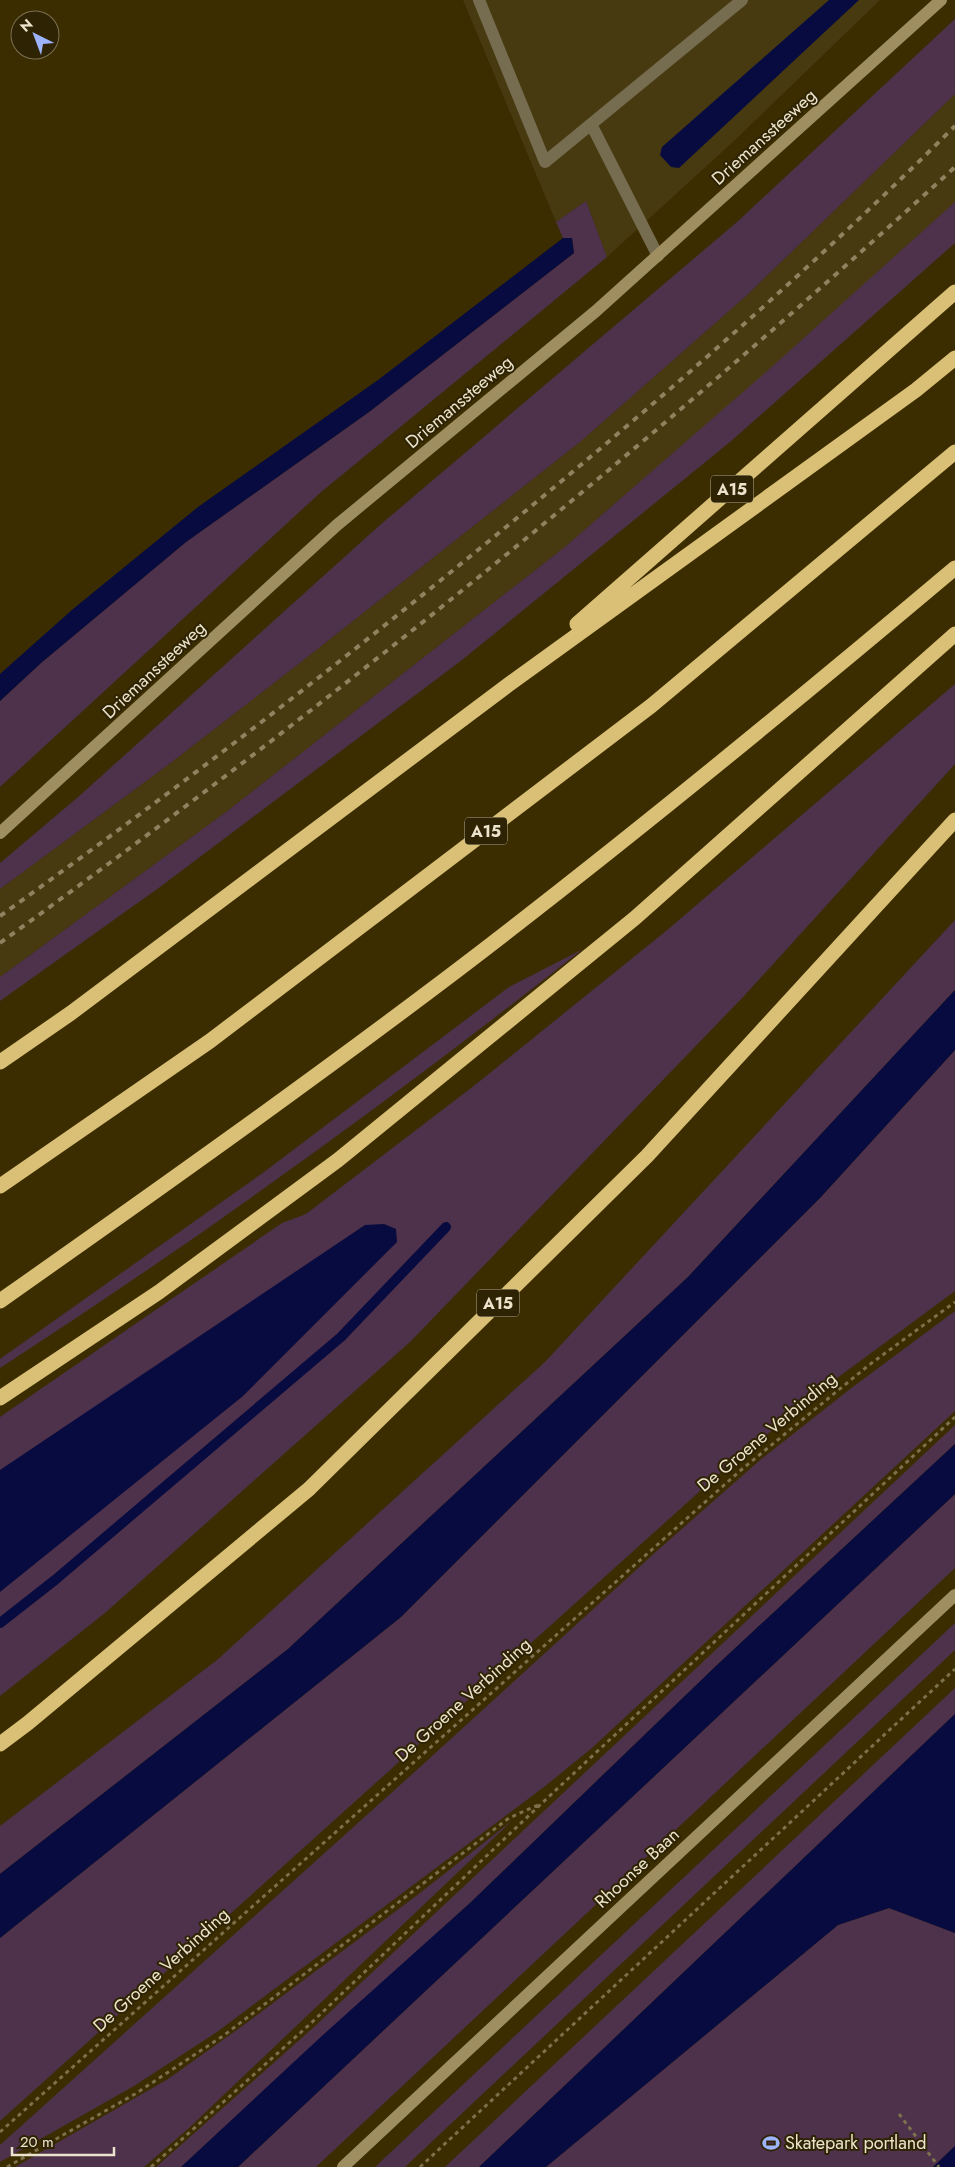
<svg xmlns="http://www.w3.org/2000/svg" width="955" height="2167" font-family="Jost,sans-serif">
	<rect width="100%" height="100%" fill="#3b2d00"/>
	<path fill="#473a11" d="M463 0H880L734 141 607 257 586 201 556 222Z
		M955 94V202L766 373 566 546 226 812 0 977V889L168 765 296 666 580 442 745 297Z"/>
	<path fill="#4e314b" d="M955 19V94L745 297 580 442 296 666 168 765 0 889V863L77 798 380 525 737 222Z
		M586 201 607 257 320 493 0 787V701L41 663 186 542 369 412 574 253 572 238H563L556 222Z
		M955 202V243L730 442 462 660 160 887 0 1001V977L226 812 566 546 765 373Z
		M955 684V764L744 996 410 1342 105 1613 0 1696V1417L282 1223 306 1214 475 1085 666 931Z
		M955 920V990L688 1277 288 1649 0 1874V1826L217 1660 545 1362Z
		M583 949C395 1097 201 1238 0 1368V1359L264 1172 509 987Z
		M955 1050V1291L825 1387 719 1474 0 2121V1938L401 1617 820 1198Z
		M955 1311V1411L592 1748 544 1787 217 2032 134 2086 0 2162V2145L409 1777 659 1549 760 1460 850 1389Z
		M955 1425V1444L717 1665 470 1903 181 2167H156L314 2027Z
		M955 1494V1568L316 2167H238Z
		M955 1623V1650L405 2167H375Z
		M955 1688V1714L479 2167H445Z
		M513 1820 189 2128 144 2167H15L168 2079 245 2024 416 1896Z
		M889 1908 955 1933V2146L933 2167H546L838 1925Z"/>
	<path fill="#070b3f" d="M829 0H859L679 168 671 167 660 155 662 147Z
		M563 238H572L574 253 369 412 186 542 41 663 0 701V674L73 609 198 507 378 380Z
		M955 990V1050L820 1198 401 1617 0 1938V1874L288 1649 688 1277Z
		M384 1224 396 1229 397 1242 243 1396 0 1592V1470L365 1225Z
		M955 1444V1494L238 2167H181L324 2034 470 1903 717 1665Z
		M955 1714V1933L889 1908 838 1925 546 2167H479Z
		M955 2146V2167H933Z"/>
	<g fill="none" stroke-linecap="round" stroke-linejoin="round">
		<path stroke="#070b3f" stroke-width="10" d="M0 1623 55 1580 341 1337 446 1227"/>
		<path stroke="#7d714c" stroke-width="3" stroke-dasharray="4 4" stroke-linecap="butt" d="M899 2114 939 2167
			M0 2132 741 1470 869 1365 955 1302
			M7 2167 135 2094 223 2036 509 1818 538 1805
			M151 2167 309 2025 541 1804 955 1417
			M420 2167 955 1669"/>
		<path stroke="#766c50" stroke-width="12" d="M479 0 545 162 742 0
			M591 124 658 256"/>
		<path stroke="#9f8e60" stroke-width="12" d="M0 833 337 525 596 311 941 0
			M343 2167 955 1595"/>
		<path stroke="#dac077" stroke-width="15" d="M577 624 955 292
			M0 1062 71 1013 508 685 916 390 955 358
			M0 1186 210 1041 651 706 955 452
			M0 1301C152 1194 303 1087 451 975 623 844 790 707 955 568
			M0 1398 159 1292 338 1160 635 918 955 634
			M0 1744 28 1723 309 1489 647 1156 955 820"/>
		<path stroke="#8e825f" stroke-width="4" stroke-dasharray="6 6" stroke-linecap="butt" d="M0 916C150 809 298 696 441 580 619 436 793 287 955 126
			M0 943C333 703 652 444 955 167"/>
	</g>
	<defs>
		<g id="stadium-bare" transform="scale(1.35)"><path d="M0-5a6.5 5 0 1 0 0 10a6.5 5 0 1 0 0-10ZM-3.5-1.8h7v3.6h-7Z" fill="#9db4fd" stroke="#2e2302" stroke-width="2.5" paint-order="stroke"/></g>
	</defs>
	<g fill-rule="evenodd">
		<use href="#stadium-bare" x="771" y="2143"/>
	</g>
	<g text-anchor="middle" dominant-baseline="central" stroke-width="4" stroke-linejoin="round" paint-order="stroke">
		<g fill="#2e2302" stroke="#b3a98f" stroke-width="1">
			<rect x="711" y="475.5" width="42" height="27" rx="4"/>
			<rect x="465" y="817.5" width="42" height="27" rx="4"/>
			<rect x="477" y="1289.5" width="42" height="27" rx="4"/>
		</g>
		<g font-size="16" font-weight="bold" fill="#ece3cc">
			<text x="732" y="489">A15</text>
			<text x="486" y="831">A15</text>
			<text x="498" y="1303">A15</text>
		</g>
		<g font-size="18" fill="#ece3cc" stroke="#2e2302">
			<text transform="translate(764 137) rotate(-42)">Driemanssteeweg</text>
			<text transform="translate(459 402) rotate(-40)">Driemanssteeweg</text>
			<text transform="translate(154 670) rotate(-43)">Driemanssteeweg</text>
			<text transform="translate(767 1432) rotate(-40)">De Groene Verbinding</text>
			<text transform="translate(463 1700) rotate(-42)">De Groene Verbinding</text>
			<text transform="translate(637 1868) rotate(-43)">Rhoonse Baan</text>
			<text transform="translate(161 1970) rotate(-42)">De Groene Verbinding</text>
		</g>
		<g font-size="18" fill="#ece3cc" stroke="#2e2302" text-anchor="start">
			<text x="785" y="2143">Skatepark portland</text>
		</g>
	</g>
	<g transform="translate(35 35) rotate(318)"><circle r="24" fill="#2e2302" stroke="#7a7053"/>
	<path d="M0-4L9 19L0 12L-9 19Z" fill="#9db4fd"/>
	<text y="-8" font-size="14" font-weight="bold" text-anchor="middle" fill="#ece3cc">N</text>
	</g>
	<path d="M12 2147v8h102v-8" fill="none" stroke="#ece3cc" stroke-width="2.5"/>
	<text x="20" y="2147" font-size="15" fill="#ece3cc" stroke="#2e2302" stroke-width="4" paint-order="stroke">20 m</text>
</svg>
